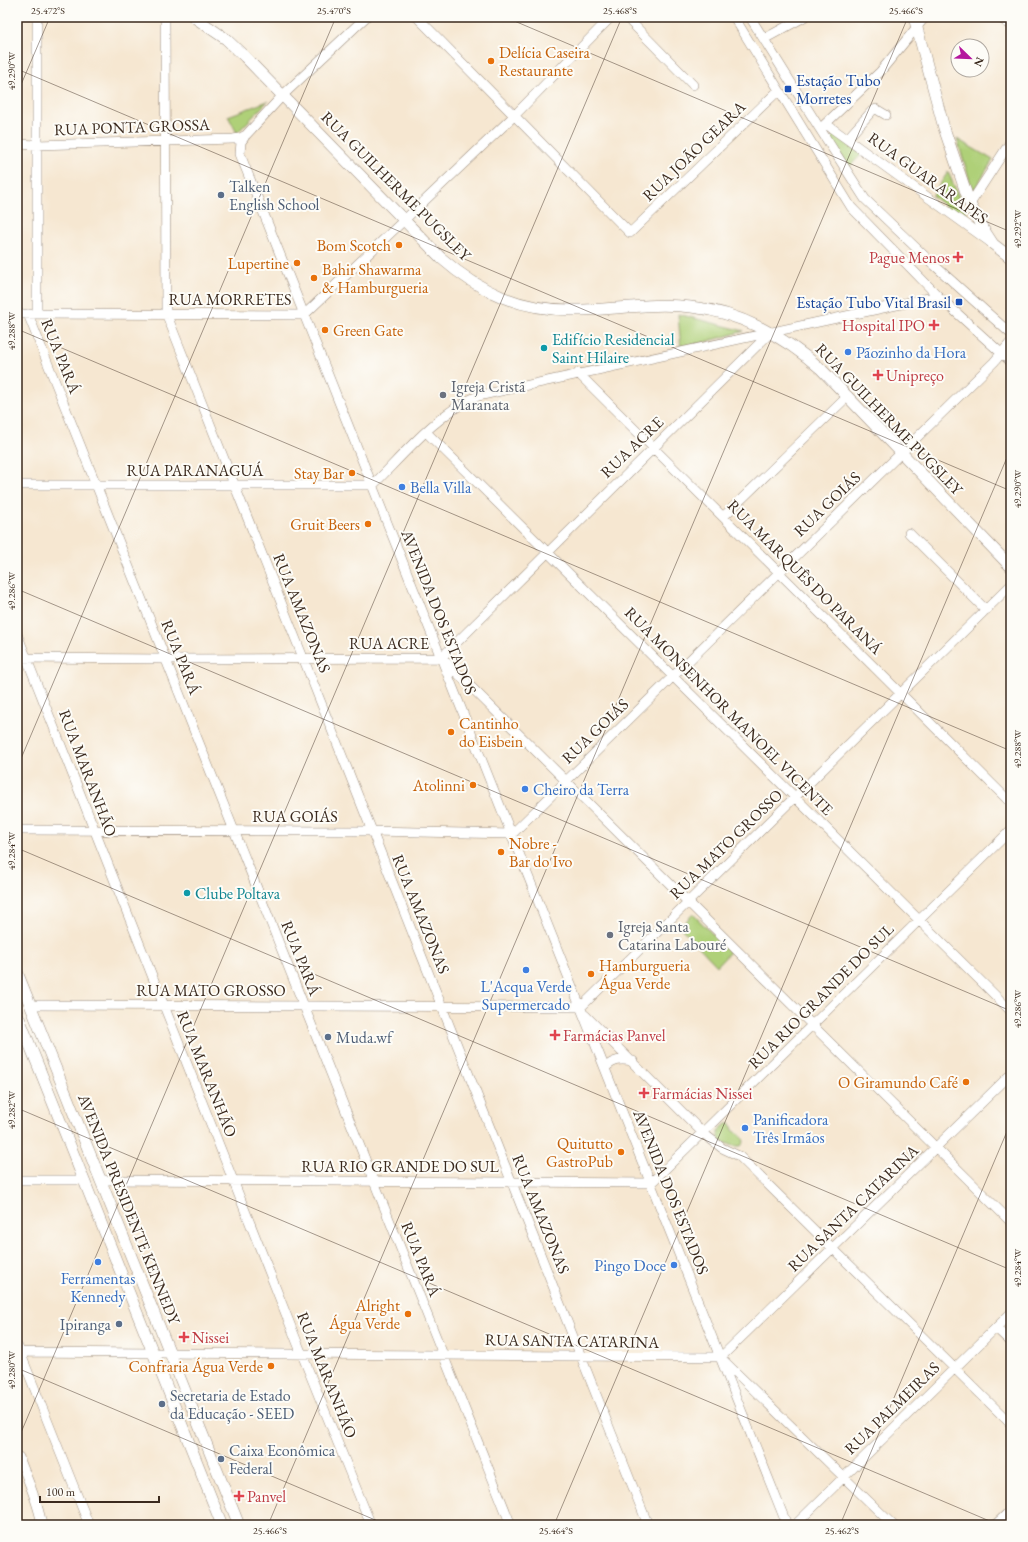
<svg xmlns="http://www.w3.org/2000/svg" width="1028" height="1542" font-family="'EB Garamond',serif">
	<rect width="100%" height="100%" fill="#fdfcf7"/>
	<filter id="ink" filterUnits="userSpaceOnUse"><feTurbulence type="fractalNoise" baseFrequency=".025" numOctaves="2"/><feDisplacementMap in="SourceGraphic" scale="8" xChannelSelector="R" yChannelSelector="G"/><feConvolveMatrix kernelMatrix="1 2 1 2 8 2 1 2 1" color-interpolation-filters="sRGB"/></filter>
	<filter id="wash" filterUnits="userSpaceOnUse"><feTurbulence type="fractalNoise" baseFrequency=".012" numOctaves="4" result="noise"/><feDisplacementMap in="SourceGraphic" scale="16" xChannelSelector="R" yChannelSelector="G"/><feGaussianBlur stdDeviation="0.9" result="paint"/><feColorMatrix in="noise" values="0 0 0 0 0 0 0 0 0 0 0 0 0 0 0 0 0 1.4 0 .05"/><feComposite in="paint" operator="in"/></filter>
	<g filter="url(#wash)">
		<rect width="100%" height="100%" fill="#f6e7d1"/>
		<path fill="#afd078" stroke="#757d4b" d="M268 101 237 133 228 116Z
			M835 134 862 154 849 167 830 140Z
			M957 139 993 160 973 191Z
			M948 172 972 227 932 196Z
			M678 314 744 331 681 349Z
			M693 914 730 952 717 966 680 927Z
			M726 1124H731L733 1130 743 1138 744 1142 741 1146H734L720 1141 718 1133 720 1129Z"/>
	</g>
	<g filter="url(#ink)">
		<g fill="none" stroke-linecap="round" stroke-linejoin="round">
			<g stroke="#988878" stroke-width="10">
				<path id="minor" d="M165 17 166 313 648 1525
					M366 17 283 95 246 135 241 142 240 154 787 1525
					M417 17 630 233 779 90
					M626 17 693 85
					M734 17 851 207 938 296 1011 362
					M750 17 820 129 865 199 933 264 1011 334
					M999 17 1011 25
					M764 39 804 17
					M826 124 990 242
					M822 127 880 72 925 17
					M847 139 872 111 876 109 886 115
					M17 144 37 145 233 139 240 138 246 135
					M970 204 1011 141
					M17 314 304 315 515 115 611 17
					M28 314 511 1525
					M37 314V17
					M578 373 1011 803
					M426 432 1011 1011
					M17 485H373C403 455 438 412 478 396L938 296
					M723 517 848 396
					M909 533 986 610
					M17 634 297 1342 371 1525
					M17 658 166 659 441 658 771 332
					M444 660 1011 1222
					M17 830 372 831 512 834 994 362 1011 342
					M30 1005 581 1007 1011 585
					M585 1015 703 1133 722 1148 739 1156 1011 1424
					M605 1068C614 1059 621 1059 633 1061
					M17 1180H84
					M101 1180C284 1180 468 1182 651 1183L1011 830
					M996 1328 1011 1342
					M18 1347 89 1525
					M17 1352 721 1357 1011 1074
					M723 1360 893 1525
					M19 1457C27 1479 38 1501 42 1525
					M795 1525 1011 1313
					M995 1525 1011 1510"/>
			</g>
			<g stroke="#988878" stroke-width="12">
				<path id="major" d="M194 17 226 39 245 57 441 258C481 293 522 311 576 310 614 310 653 302 691 307 740 312 785 337 821 369L1011 567
					M914 17 944 128 970 204 980 224 993 244 1011 258
					M17 972 239 1525
					M17 1013 222 1525"/>
			</g>
			<use href="#minor" stroke="#fff" stroke-width="9"/>
			<use href="#major" stroke="#fff" stroke-width="11"/>
		</g>
	</g>
	<path fill="none" stroke="#3b2a1e" stroke-width="1" stroke-opacity="0.45" d="M505 17 1011 232M17 69 1011 491M17 94 50 17M17 329 1011 751M17 589 1011 1011M17 768 336 17M17 848 1011 1270M17 1108 999 1525M17 1368 387 1525M17 1442 622 17M268 1525 908 17M554 1525 1011 448M840 1525 1011 1122"/>
	<g fill="#e8710a" stroke="#fdfcf7" stroke-width="1.5">
		<circle cx="491" cy="61" r="4"/>
		<circle cx="399" cy="245" r="4"/>
		<circle cx="297" cy="263" r="4"/>
		<circle cx="314" cy="278" r="4"/>
		<circle cx="325" cy="330" r="4"/>
		<circle cx="352" cy="473" r="4"/>
		<circle cx="368" cy="524" r="4"/>
		<circle cx="451" cy="732" r="4"/>
		<circle cx="473" cy="785" r="4"/>
		<circle cx="501" cy="852" r="4"/>
		<circle cx="591" cy="974" r="4"/>
		<circle cx="966" cy="1082" r="4"/>
		<circle cx="621" cy="1152" r="4"/>
		<circle cx="408" cy="1314" r="4"/>
		<circle cx="271" cy="1366" r="4"/>
	</g>
	<g fill="#1a4fb4" stroke="#fdfcf7" stroke-width="1.5">
		<rect x="784" y="85" width="8" height="8" rx="2"/>
		<rect x="955" y="298" width="8" height="8" rx="2"/>
	</g>
	<g fill="#5c6f8a" stroke="#fdfcf7" stroke-width="1.5">
		<circle cx="221" cy="195" r="4"/>
		<circle cx="328" cy="1037" r="4"/>
		<circle cx="119" cy="1324" r="4"/>
		<circle cx="162" cy="1404" r="4"/>
		<circle cx="221" cy="1459" r="4"/>
	</g>
	<g fill="#e0444e" stroke="#fdfcf7" stroke-width="1.5">
		<path d="M956 251h4v4h4v4h-4v4h-4v-4h-4v-4h4z"/>
		<path d="M932 319h4v4h4v4h-4v4h-4v-4h-4v-4h4z"/>
		<path d="M876 369h4v4h4v4h-4v4h-4v-4h-4v-4h4z"/>
		<path d="M553 1029h4v4h4v4h-4v4h-4v-4h-4v-4h4z"/>
		<path d="M642 1087h4v4h4v4h-4v4h-4v-4h-4v-4h4z"/>
		<path d="M182 1331h4v4h4v4h-4v4h-4v-4h-4v-4h4z"/>
		<path d="M237 1490h4v4h4v4h-4v4h-4v-4h-4v-4h4z"/>
	</g>
	<g fill="#0f9aa8" stroke="#fdfcf7" stroke-width="1.5">
		<circle cx="544" cy="348" r="4"/>
		<circle cx="187" cy="893" r="4"/>
	</g>
	<g fill="#3f7fe0" stroke="#fdfcf7" stroke-width="1.5">
		<circle cx="848" cy="352" r="4"/>
		<circle cx="402" cy="487" r="4"/>
		<circle cx="525" cy="789" r="4"/>
		<circle cx="526" cy="970" r="4"/>
		<circle cx="745" cy="1128" r="4"/>
		<circle cx="98" cy="1262" r="4"/>
		<circle cx="674" cy="1265" r="4"/>
	</g>
	<g fill="#6b7280" stroke="#fdfcf7" stroke-width="1.5">
		<circle cx="443" cy="395" r="4"/>
		<circle cx="610" cy="935" r="4"/>
	</g>
	<g text-anchor="middle" dominant-baseline="central" stroke-width="4" stroke-linejoin="round" paint-order="stroke">
		<g font-size="16" fill="#c56008" stroke="#fdfcf7" text-anchor="end">
			<text x="499" y="52" text-anchor="start">Delícia Caseira<tspan x="499" dy="18">Restaurante</tspan></text>
			<text x="391" y="245">Bom Scotch</text>
			<text x="289" y="263">Lupertine</text>
			<text x="322" y="269" text-anchor="start">Bahir Shawarma<tspan x="322" dy="18">&amp; Hamburgueria</tspan></text>
			<text x="333" y="330" text-anchor="start">Green Gate</text>
			<text x="344" y="473">Stay Bar</text>
			<text x="360" y="524">Gruit Beers</text>
			<text x="459" y="723" text-anchor="start">Cantinho<tspan x="459" dy="18">do Eisbein</tspan></text>
			<text x="465" y="785">Atolinni</text>
			<text x="509" y="843" text-anchor="start">Nobre -<tspan x="509" dy="18">Bar do Ivo</tspan></text>
			<text x="599" y="965" text-anchor="start">Hamburgueria<tspan x="599" dy="18">Água Verde</tspan></text>
			<text x="958" y="1082">O Giramundo Café</text>
			<text x="613" y="1143">Quitutto<tspan x="613" dy="18">GastroPub</tspan></text>
			<text x="400" y="1305">Alright<tspan x="400" dy="18">Água Verde</tspan></text>
			<text x="263" y="1366">Confraria Água Verde</text>
		</g>
		<g font-size="16" fill="#164399" stroke="#fdfcf7" text-anchor="start">
			<text x="796" y="80">Estação Tubo<tspan x="796" dy="18">Morretes</tspan></text>
			<text x="951" y="302" text-anchor="end">Estação Tubo Vital Brasil</text>
		</g>
		<g font-size="16" fill="#3b2a1e" stroke="#fdfcf7">
			<text transform="translate(132 127) rotate(-2)">RUA PONTA GROSSA</text>
			<text transform="translate(694 151) rotate(-44)">RUA JOÃO GEARA</text>
			<text transform="translate(928 178) rotate(36)">RUA GUARARAPES</text>
			<text transform="translate(396 186) rotate(45)">RUA GUILHERME PUGSLEY</text>
			<text x="230" y="299">RUA MORRETES</text>
			<text transform="translate(61 356) rotate(68)">RUA PARÁ</text>
			<text transform="translate(889 419) rotate(46)">RUA GUILHERME PUGSLEY</text>
			<text transform="translate(632 447) rotate(-44)">RUA ACRE</text>
			<text x="195" y="470">RUA PARANAGUÁ</text>
			<text transform="translate(827 504) rotate(-44)">RUA GOIÁS</text>
			<text transform="translate(805 577) rotate(45)">RUA MARQUÊS DO PARANÁ</text>
			<text transform="translate(439 612) rotate(68)">AVENIDA DOS ESTADOS</text>
			<text transform="translate(302 613) rotate(68)">RUA AMAZONAS</text>
			<text x="389" y="643">RUA ACRE</text>
			<text transform="translate(181 657) rotate(68)">RUA PARÁ</text>
			<text transform="translate(729 711) rotate(45)">RUA MONSENHOR MANOEL VICENTE</text>
			<text transform="translate(595 731) rotate(-44)">RUA GOIÁS</text>
			<text transform="translate(88 773) rotate(69)">RUA MARANHÃO</text>
			<text x="295" y="816">RUA GOIÁS</text>
			<text transform="translate(726 844) rotate(-44)">RUA MATO GROSSO</text>
			<text transform="translate(421 914) rotate(68)">RUA AMAZONAS</text>
			<text transform="translate(301 958) rotate(68)">RUA PARÁ</text>
			<text x="211" y="990">RUA MATO GROSSO</text>
			<text transform="translate(821 996) rotate(-45)">RUA RIO GRANDE DO SUL</text>
			<text transform="translate(207 1074) rotate(68)">RUA MARANHÃO</text>
			<text x="400" y="1166">RUA RIO GRANDE DO SUL</text>
			<text transform="translate(671 1192) rotate(68)">AVENIDA DOS ESTADOS</text>
			<text transform="translate(853 1208) rotate(-44)">RUA SANTA CATARINA</text>
			<text transform="translate(129 1209) rotate(68)">AVENIDA PRESIDENTE KENNEDY</text>
			<text transform="translate(541 1214) rotate(68)">RUA AMAZONAS</text>
			<text transform="translate(421 1259) rotate(68)">RUA PARÁ</text>
			<text transform="translate(572 1341) rotate(1)">RUA SANTA CATARINA</text>
			<text transform="translate(327 1375) rotate(68)">RUA MARANHÃO</text>
			<text transform="translate(892 1408) rotate(-44)">RUA PALMEIRAS</text>
		</g>
		<g font-size="16" fill="#4e5e75" stroke="#fdfcf7" text-anchor="start">
			<text x="229" y="186">Talken<tspan x="229" dy="18">English School</tspan></text>
			<text x="336" y="1037">Muda.wf</text>
			<text x="111" y="1324" text-anchor="end">Ipiranga</text>
			<text x="170" y="1395">Secretaria de Estado<tspan x="170" dy="18">da Educação - SEED</tspan></text>
			<text x="229" y="1450">Caixa Econômica<tspan x="229" dy="18">Federal</tspan></text>
		</g>
		<g font-size="16" fill="#be3a42" stroke="#fdfcf7" text-anchor="start">
			<text x="950" y="257" text-anchor="end">Pague Menos</text>
			<text x="925" y="325" text-anchor="end">Hospital IPO</text>
			<text x="886" y="375">Unipreço</text>
			<text x="563" y="1035">Farmácias Panvel</text>
			<text x="652" y="1093">Farmácias Nissei</text>
			<text x="192" y="1337">Nissei</text>
			<text x="247" y="1496">Panvel</text>
		</g>
		<g font-size="16" fill="#0d838f" stroke="#fdfcf7" text-anchor="start">
			<text x="552" y="339">Edifício Residencial<tspan x="552" dy="18">Saint Hilaire</tspan></text>
			<text x="195" y="893">Clube Poltava</text>
		</g>
		<g font-size="16" fill="#366cbe" stroke="#fdfcf7" text-anchor="start">
			<text x="856" y="352">Pãozinho da Hora</text>
			<text x="410" y="487">Bella Villa</text>
			<text x="533" y="789">Cheiro da Terra</text>
			<text x="526" y="986" text-anchor="middle">L'Acqua Verde<tspan x="526" dy="18">Supermercado</tspan></text>
			<text x="753" y="1119">Panificadora<tspan x="753" dy="18">Três Irmãos</tspan></text>
			<text x="666" y="1265" text-anchor="end">Pingo Doce</text>
			<text x="98" y="1278" text-anchor="middle">Ferramentas<tspan x="98" dy="18">Kennedy</tspan></text>
		</g>
		<g font-size="16" fill="#5b616d" stroke="#fdfcf7" text-anchor="start">
			<text x="451" y="386">Igreja Cristã<tspan x="451" dy="18">Maranata</tspan></text>
			<text x="618" y="926">Igreja Santa<tspan x="618" dy="18">Catarina Labouré</tspan></text>
		</g>
	</g>
	<rect width="1028" height="1542" fill="none" stroke="#fdfcf7" stroke-width="44"/>
	<g transform="translate(970 58) rotate(113)"><circle r="19" fill="#fdfcf7" stroke="#afa8a0"/>
	<path d="M0-3L7 15L0 10L-7 15Z" fill="#b5179e"/>
	<text y="-6" font-size="11" font-weight="bold" text-anchor="middle" fill="#3b2a1e">N</text>
	</g>
	<path d="M40 1496v6h119v-6" fill="none" stroke="#3b2a1e" stroke-width="2"/>
	<text x="46" y="1496" font-size="12" fill="#3b2a1e" stroke="#fdfcf7" stroke-width="3" paint-order="stroke">100 m</text>
	<rect x="22" y="22" width="984" height="1498" fill="none" stroke="#3b2a1e" stroke-width="1.5"/>
	<g font-size="10" text-anchor="middle" fill="#3b2a1e">
		<text x="48" y="14">25.472°S</text>
		<text x="334" y="14">25.470°S</text>
		<text x="620" y="14">25.468°S</text>
		<text x="906" y="14">25.466°S</text>
		<text transform="translate(11 71) rotate(-90)" y="4">49.290°W</text>
		<text transform="translate(1017 229) rotate(-90)" y="4">49.292°W</text>
		<text transform="translate(11 331) rotate(-90)" y="4">49.288°W</text>
		<text transform="translate(1017 489) rotate(-90)" y="4">49.290°W</text>
		<text transform="translate(11 591) rotate(-90)" y="4">49.286°W</text>
		<text transform="translate(1017 749) rotate(-90)" y="4">49.288°W</text>
		<text transform="translate(11 851) rotate(-90)" y="4">49.284°W</text>
		<text transform="translate(1017 1009) rotate(-90)" y="4">49.286°W</text>
		<text transform="translate(11 1110) rotate(-90)" y="4">49.282°W</text>
		<text transform="translate(1017 1268) rotate(-90)" y="4">49.284°W</text>
		<text transform="translate(11 1370) rotate(-90)" y="4">49.280°W</text>
		<text x="270" y="1534">25.466°S</text>
		<text x="556" y="1534">25.464°S</text>
		<text x="842" y="1534">25.462°S</text>
	</g>
</svg>
